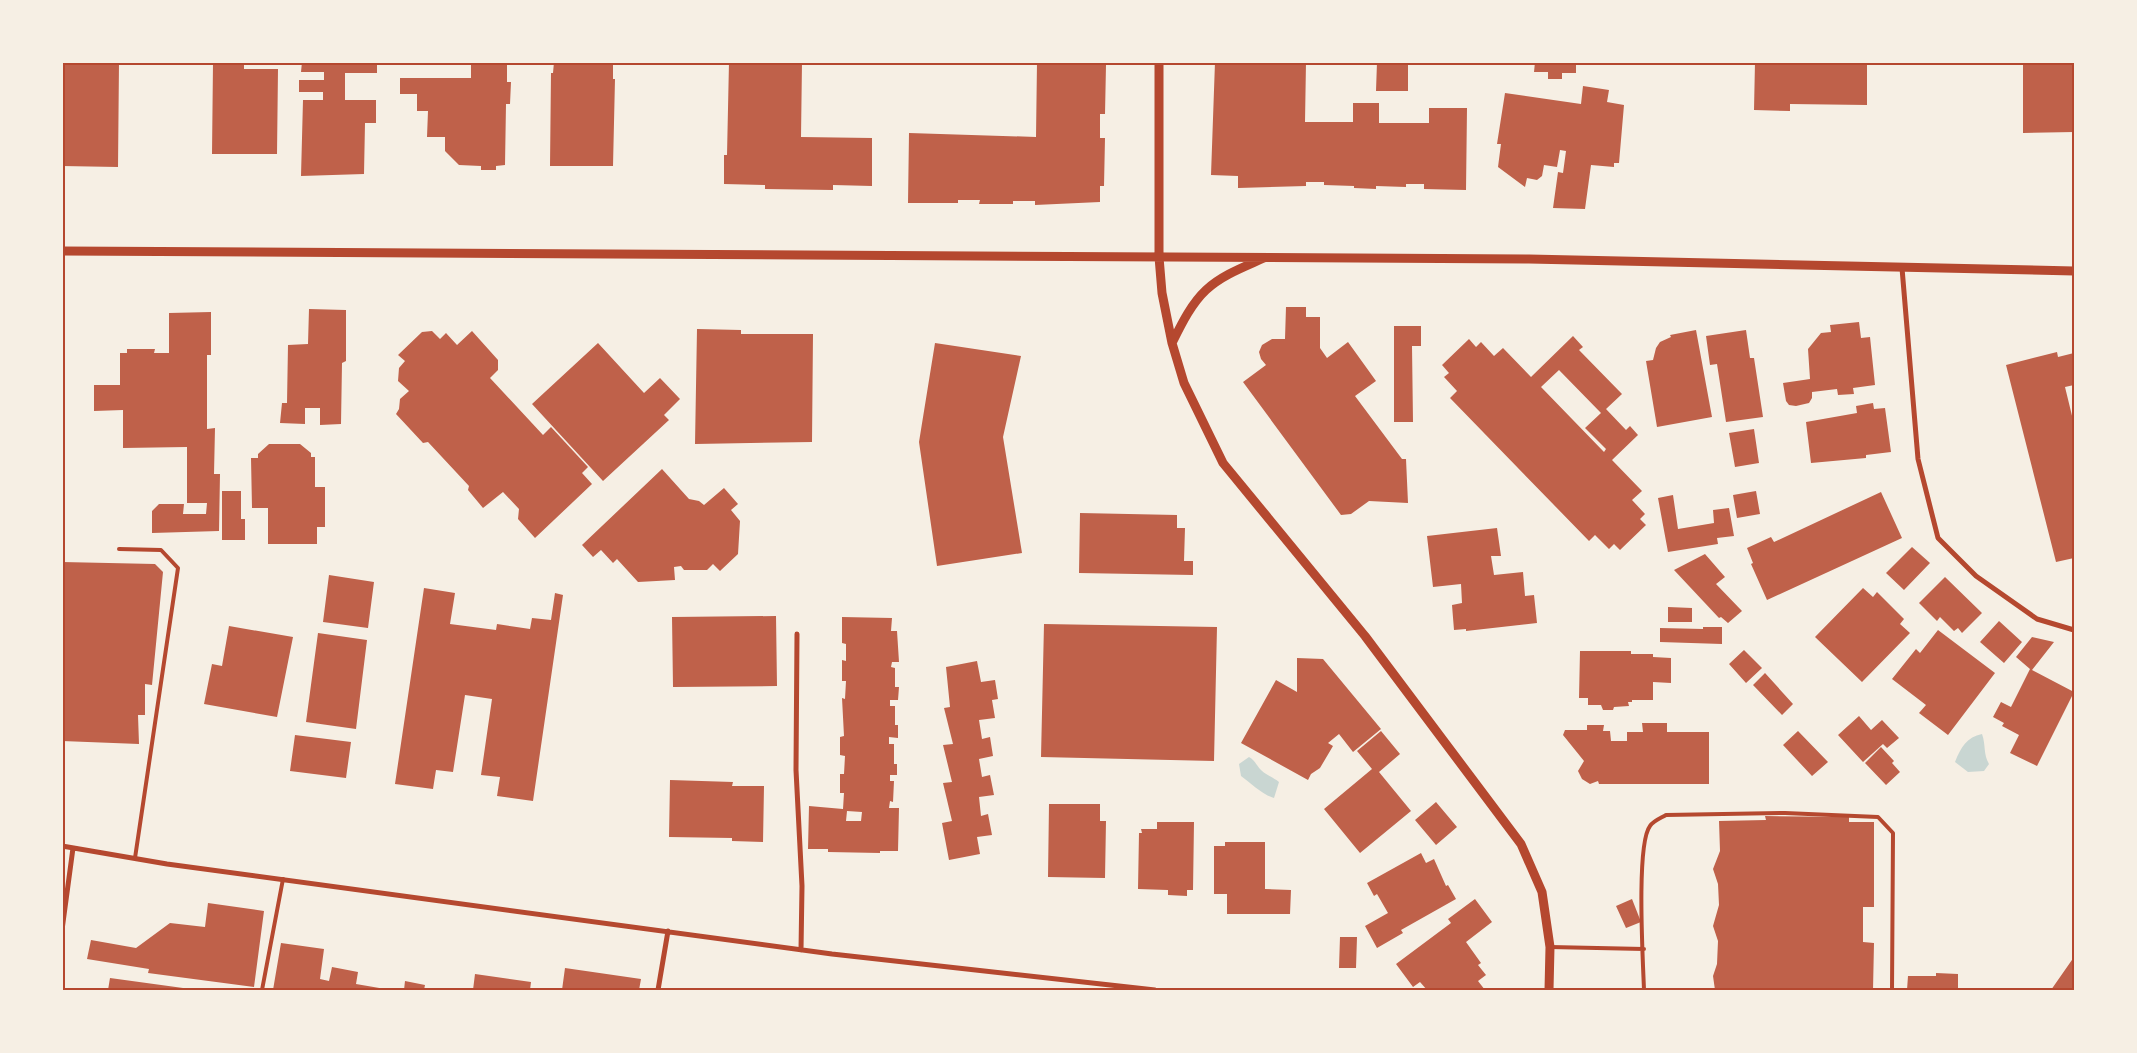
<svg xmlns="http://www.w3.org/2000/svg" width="2137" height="1053" font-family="'PT Sans Narrow',sans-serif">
	<rect width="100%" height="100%" fill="#f6efe4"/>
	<path fill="#c9d6d2" d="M1982 734C1986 745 1983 754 1989 764L1984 771 1968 772 1955 762C1961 747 1967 737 1982 734Z
		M1249 757C1255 760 1256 765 1261 770 1266 775 1273 777 1279 782L1274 798C1261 794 1251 783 1241 776L1239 764Z"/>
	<path fill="#bf614a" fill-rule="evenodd" d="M62 62H119L118 167 62 166Z
		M302 62H377V73H345V100H376V123H365L364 174 301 176 303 100H323V92H299V80H324V72H301Z
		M471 62H507V82H511L510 104H506L505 165 496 166V170H481V166L459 165 445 151V137H427L428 111H417V94H400V78H471Z
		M554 62H613V79H615L613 166H550L551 73H553Z
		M729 62H802L801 137 872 138V186L833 185V190L765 189V185L724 184V155H727Z
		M1037 62H1102V65H1106L1105 114H1100V138H1105L1104 186H1100V202L1035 205V201H1013V204H979L980 200H958V203H908L909 133 1036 137Z
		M1215 62H1306L1305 122H1353V103H1379V123H1429V108H1467L1466 190 1424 189V184H1406V187L1376 186V189L1354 188V186L1324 185V182H1306V186L1238 188V176L1211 175Z
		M1377 62H1408V91H1376Z
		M1535 62H1576V73H1562V79H1548V72H1534Z
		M1755 62H1867V105L1790 104V111L1754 110Z
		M2023 62H2074V132L2023 133Z
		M213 63 244 64V69H278L277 154H212Z
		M1583 86 1609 90 1607 102 1624 105 1619 163H1614V167L1591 165 1585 209 1553 208 1558 172 1563 173 1566 151 1560 150 1557 167 1544 165 1542 176 1537 180 1527 178 1525 187 1498 167 1501 144H1497L1505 93 1581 104Z
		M1286 307H1306V317H1320V348L1327 358 1348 342 1376 381 1355 396 1402 459H1406L1408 503 1369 501 1351 514 1341 515 1243 382 1266 365 1261 359 1259 352 1262 345 1272 339H1285Z
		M309 309 346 310V361L342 363 341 424 320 425V408H305V424L280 423 282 403H287L288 345 308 344Z
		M211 312V355H207V429L215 428 214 474H220L219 531 152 533V511L159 504H184L183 514H206L207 503H187V447L123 448V410L94 411V385H120V353H127V349H155L154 353H169V313Z
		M1859 322 1861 338 1870 337 1875 385 1853 388 1854 394 1838 395 1837 389 1812 392V398L1809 403 1796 406 1789 405 1786 401 1783 383 1810 379 1808 349 1821 333 1831 332 1830 325Z
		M1394 326H1421V346H1412L1413 422H1394Z
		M697 329 741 330V334H813L812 442 695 444Z
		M1696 330 1712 417 1657 427 1646 361 1653 360 1656 348 1660 342 1671 337 1670 335Z
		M1746 330 1750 358H1754L1763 417 1726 422 1717 364 1710 365 1706 336Z
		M432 331 440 339 446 333 457 345 472 331 498 360V370L490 378 543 435 551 427 588 467 582 473 592 484 535 538 518 519 519 509 503 492 483 508 468 490 469 486 428 442 423 443 396 414 399 409 400 399 409 391 398 381 399 368 405 361 398 355 422 332Z
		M1573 336 1583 347 1579 350 1622 394 1606 409 1626 430 1630 426 1638 435 1612 460 1642 491 1632 500 1645 514 1640 519 1646 525 1620 550 1614 544 1609 549 1595 535 1589 541 1450 398 1457 391 1444 377 1449 373 1442 365 1469 339 1476 347 1481 342 1494 356 1503 348 1531 377ZM1559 370 1601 413 1585 428 1606 449 1604 452 1541 387Z
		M598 343 644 393 660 378 680 399 664 415 669 420 603 481 532 404Z
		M935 343 1021 356 1003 437 1022 553 937 566 919 442Z
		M2057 352 2058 357 2074 353V385L2065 387 2074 424V558L2056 562 2006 365Z
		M1873 403 1874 409 1885 408 1891 452 1866 455V458L1811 463 1806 422 1857 413 1856 406Z
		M1754 429 1759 463 1735 467 1729 433Z
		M269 444H300L311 453V457H315V487H325V527H317V544H268V508H252L251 458H258V454Z
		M662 469 689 499 699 501 704 505 724 488 738 504 731 510 740 521 738 554 720 571 713 564 707 570H684L681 566 674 567 675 580 638 582 617 559 613 563 601 550 593 557 582 545Z
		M222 491H241V519H245V540H222Z
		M1756 491 1760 514 1737 518 1733 495Z
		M1881 492 1902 538 1767 600 1751 564 1753 563 1747 548 1771 537 1774 542Z
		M1673 495 1678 529 1714 523 1713 510 1729 508 1734 536 1717 538 1718 544 1668 552 1658 498Z
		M1080 513 1177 515V528H1185L1184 561H1193V575L1079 573Z
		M1497 528 1501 556H1491L1494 575 1523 572 1525 596 1534 595 1537 623 1466 631V629L1454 630 1452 605 1462 603 1461 584 1433 587 1427 536Z
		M1912 547 1930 563 1904 590 1886 573Z
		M1705 554 1725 577 1716 584 1742 611 1728 623 1721 617 1719 618 1674 570Z
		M62 562 155 564 163 572 152 685 145 684V715H138L139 744 62 741Z
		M329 575 374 582 368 628 323 622Z
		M1945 577 1982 613 1962 633 1958 628 1954 631 1940 617 1937 621 1919 603Z
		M424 588 455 593 450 624 496 630 497 624 530 629 532 618 551 620 555 593 563 595 533 801 497 796 500 777 481 775 492 699 465 695 453 772 436 770 433 789 395 784Z
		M1863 588 1873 597 1877 592 1904 619 1900 624 1910 633 1862 682 1815 637Z
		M1668 607 1692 608V622H1668Z
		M776 616 777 686 673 687 672 617Z
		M842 617 892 618 891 631H897L899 662H892L891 667 895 668V687H899L898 700H890V706H895V725H898V738L889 737V744H894V764H897V775H890V781H894L893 802 890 801 889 808H899L898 851H880V853L828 852V849H808L809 806 843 809 844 793H840V774H844L845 756 840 755V737L844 736 842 698 845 699 846 681H842V660L846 661V644L842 643ZM847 811 862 812 861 821H846Z
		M1999 621 2022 642 2004 663 1980 642Z
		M1044 624 1217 627 1214 761 1041 757Z
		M229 626 293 637 277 717 204 704 212 664 222 666Z
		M1703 627H1722V644L1660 642V628L1703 629Z
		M1938 630 1995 673 1948 735 1919 713 1926 705 1892 679 1916 649 1920 653Z
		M318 633 367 640 356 729 306 722Z
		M2032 637 2054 642 2032 670 2074 692 2037 766 2010 753 2019 735 2002 726 2004 723 1993 717 2001 702 2011 707 2030 669 2016 657Z
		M1744 650 1762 668 1746 683 1729 664Z
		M1580 651H1631V654H1653V657L1671 658V683L1653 682V700H1632V702H1628L1629 706 1614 707 1613 710H1603L1601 705H1588V698H1579Z
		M1297 658 1323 659 1381 729 1353 752 1339 734 1328 743 1333 746 1320 768 1311 774 1308 780 1241 743 1276 680 1297 692Z
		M977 661 981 682 995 680 998 699 992 700 995 718 979 720 982 739 990 737 993 756 979 759 982 777 990 775 994 795 979 797 981 816 988 814 992 835 977 837 980 854 949 860 942 823 952 821 943 783 952 782 943 745 953 744 944 708 950 707 946 667Z
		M1765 673 1793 704 1782 715 1753 685Z
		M1859 716 1871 730 1882 720 1899 738 1887 748 1883 744 1863 762 1838 735Z
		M1642 723H1667V732H1709V784H1599L1598 781 1590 784 1582 779 1578 771 1584 761 1563 735 1565 730H1587V725H1604L1603 731H1610L1611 741H1627V732H1643Z
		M1381 731 1400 754 1379 772 1411 811 1360 853 1324 809 1372 769 1357 751Z
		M1798 731 1828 762 1812 776 1783 745Z
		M295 735 351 742 346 778 290 771Z
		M1881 747 1894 761 1892 763 1900 772 1886 785 1865 763Z
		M670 780 733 782 732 786H764L763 842 732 841V838L669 837Z
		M1436 802 1457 827 1436 845 1415 820Z
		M1049 804H1100V821H1106L1105 878 1048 877Z
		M1765 816 1849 817V822H1874V907H1863V942L1874 943 1873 990H1715L1713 976 1717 964 1718 941 1713 926 1719 905 1718 884 1713 869 1720 851 1719 821 1766 820Z
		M1157 822H1194L1193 890H1187V896L1168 895V890L1138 889 1139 833H1142L1141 829H1157Z
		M1225 842H1265V889L1291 890 1290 914H1227V894H1214V846H1225Z
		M1421 853 1426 863 1434 859 1446 886 1448 885 1456 899 1401 930 1403 933 1377 948 1365 926 1388 913 1377 894 1374 896 1367 883Z
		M1475 899 1492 922 1466 942 1481 963 1478 965 1486 975 1478 981 1485 990H1427L1420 982 1413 987 1396 964 1451 923 1448 919Z
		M1632 899 1641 922 1626 928 1616 906Z
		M208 903 264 911 254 987 148 973 149 969 87 959 91 940 136 948 170 923 205 927Z
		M1340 937H1357L1356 968H1339Z
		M281 943 324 949 320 979 329 981 332 967 358 972 356 984 391 990H273Z
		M2074 957V990H2051Z
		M565 968 641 979 639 990H562Z
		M1936 973 1958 974V990H1907L1908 976H1936Z
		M475 974 531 982 530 990H473Z
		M110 978 183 988V990H108Z
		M405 981 425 985 424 990H404Z"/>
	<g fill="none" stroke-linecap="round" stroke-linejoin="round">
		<path stroke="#b5482f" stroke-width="4" d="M119 549 161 550 178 568 135 858
			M1550 947 1644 949
			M262 990 283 879
			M1644 990C1643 961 1636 844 1650 826 1653 821 1661 818 1666 815L1785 813 1878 817 1893 833 1892 990"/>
		<path stroke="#b5482f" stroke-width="5" d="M1902 268 1918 459 1938 538 1976 576 2037 619 2074 630
			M797 634 796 770 802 886 801 950
			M62 846 167 864 832 954 1155 990
			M62 930 73 848
			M658 990 668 931"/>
		<path stroke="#b5482f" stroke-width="9" d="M1159 62V257L1162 293 1172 343 1184 383 1223 463 1365 636 1521 844 1542 892 1550 947 1549 990
			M62 251 1529 259 2074 271
			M1172 343C1181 325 1191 304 1206 290 1222 275 1244 267 1264 258"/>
	</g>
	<rect width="2137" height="1053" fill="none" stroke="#f6efe4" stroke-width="128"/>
	<rect x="64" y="64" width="2009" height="925" fill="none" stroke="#b5482f" stroke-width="2"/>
</svg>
